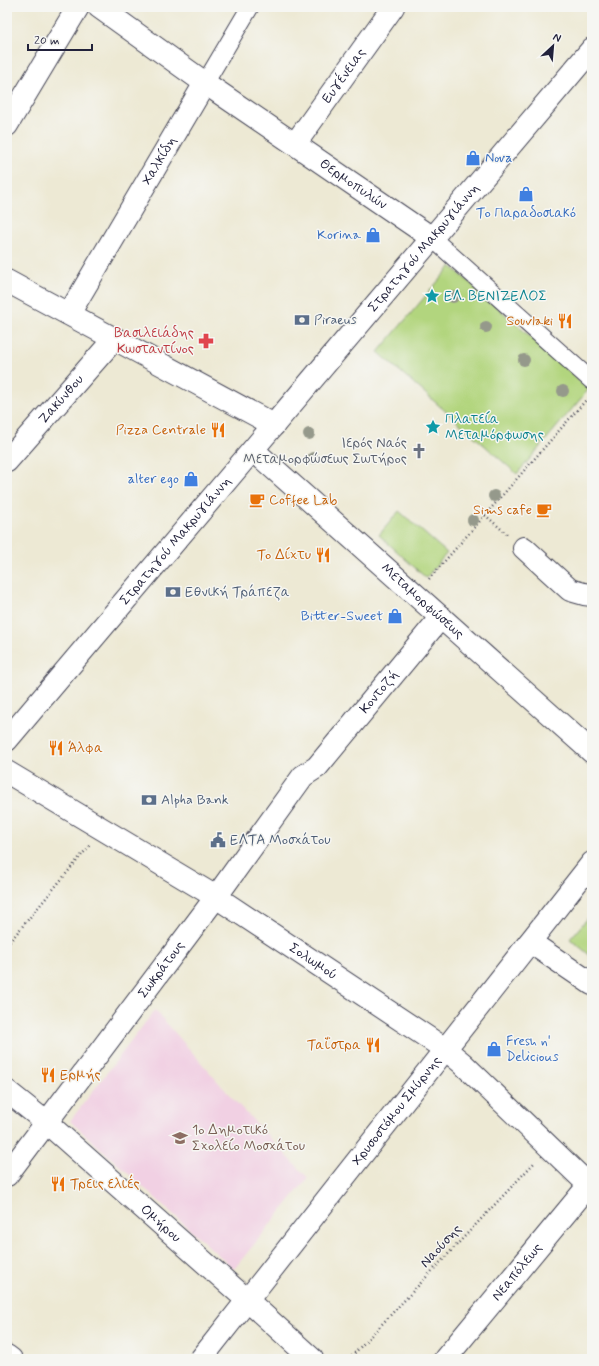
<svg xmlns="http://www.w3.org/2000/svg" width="599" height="1366" font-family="Mynerve,sans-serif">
	<rect width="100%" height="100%" fill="#f6f6f2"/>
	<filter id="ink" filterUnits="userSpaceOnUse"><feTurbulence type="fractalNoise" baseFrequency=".025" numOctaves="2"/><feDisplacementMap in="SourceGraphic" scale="8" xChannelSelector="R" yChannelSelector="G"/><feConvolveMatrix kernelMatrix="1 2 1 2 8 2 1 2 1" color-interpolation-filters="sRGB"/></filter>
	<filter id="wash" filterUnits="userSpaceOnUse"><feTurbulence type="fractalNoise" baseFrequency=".012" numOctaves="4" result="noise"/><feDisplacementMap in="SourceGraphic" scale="16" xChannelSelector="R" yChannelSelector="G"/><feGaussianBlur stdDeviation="0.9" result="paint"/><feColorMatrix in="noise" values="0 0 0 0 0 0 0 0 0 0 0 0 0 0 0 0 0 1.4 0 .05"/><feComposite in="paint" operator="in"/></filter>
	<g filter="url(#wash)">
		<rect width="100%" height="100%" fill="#ede9d4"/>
		<path fill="#f1d0e3" d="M155 1010 234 1100 308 1178 234 1269 70 1121Z"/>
		<path fill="#b2d57e" stroke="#6a7c5c" d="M451 266 589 389 517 474 378 352Z
			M399 511 447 553 426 578 379 535Z
			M592 913V957L570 939Z"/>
	</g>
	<g filter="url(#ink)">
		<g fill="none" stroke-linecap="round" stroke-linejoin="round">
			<g stroke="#404052" stroke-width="19">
				<path id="pedestrian" d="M205 83 250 7
					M432 238 592 381"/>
			</g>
			<g stroke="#404052" stroke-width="24">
				<g id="minor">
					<path id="s1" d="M99 7 205 83 432 238"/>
					<path d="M7 125 78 7"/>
					<path id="s2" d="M295 144 393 7"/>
					<path d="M7 281 274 425"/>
					<path id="s3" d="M69 314 205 83"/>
					<path id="s4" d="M253 450 592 752"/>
					<path id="s5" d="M7 461 115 338"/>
					<path d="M524 548 570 590 584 594 592 595"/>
					<path id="s6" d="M7 772 216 897 445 1049 462 1063 592 1188"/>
					<path d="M530 942 592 984"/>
					<path id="s7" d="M7 1091 47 1123 247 1300 312 1359"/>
					<path id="s8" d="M7 1175 216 897 303 776 317 767 441 617"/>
					<path d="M7 1356 11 1359"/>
					<path id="s9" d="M445 1359 589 1185"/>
				</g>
			</g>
			<g stroke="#404052" stroke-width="24">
				<g id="secondary">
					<path id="s10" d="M7 740 592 49"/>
					<path id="s11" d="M201 1359 592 863"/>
				</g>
			</g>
			<path stroke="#404052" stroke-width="2.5" stroke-dasharray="1 3" stroke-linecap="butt" d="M485 515 508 535
				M429 579 586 400
				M7 945 90 845
				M349 1359 534 1163"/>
			<use href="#pedestrian" stroke="#fff" stroke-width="17"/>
			<use href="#minor" stroke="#fff" stroke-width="22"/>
			<use href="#secondary" stroke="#fff" stroke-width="22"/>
		</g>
		<g fill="#95998b">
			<circle cx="453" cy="297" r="6"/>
			<circle cx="486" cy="327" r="6"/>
			<circle cx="524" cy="360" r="6"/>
			<circle cx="563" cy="391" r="6"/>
			<circle cx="309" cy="434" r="6"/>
			<circle cx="313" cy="458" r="6"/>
			<circle cx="494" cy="496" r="6"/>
			<circle cx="473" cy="520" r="6"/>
		</g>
	</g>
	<defs>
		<g id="shop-bare" transform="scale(1.2)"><path d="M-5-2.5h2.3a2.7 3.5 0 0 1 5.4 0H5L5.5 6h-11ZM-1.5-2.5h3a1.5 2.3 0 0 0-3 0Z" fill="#3f7fe0" stroke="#f6f6f2" stroke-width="2.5" paint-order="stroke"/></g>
		<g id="sight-bare" transform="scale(1.2)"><path d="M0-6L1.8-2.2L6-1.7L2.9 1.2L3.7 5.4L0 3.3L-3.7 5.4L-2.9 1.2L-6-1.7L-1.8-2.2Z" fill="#0f9aa8" stroke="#f6f6f2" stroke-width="2.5" paint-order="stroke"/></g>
		<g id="bank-bare" transform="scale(1.2)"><path d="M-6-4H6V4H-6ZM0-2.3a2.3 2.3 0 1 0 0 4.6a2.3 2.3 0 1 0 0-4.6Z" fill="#5c6f8a" stroke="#f6f6f2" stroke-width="2.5" paint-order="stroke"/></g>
		<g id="restaurant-bare" transform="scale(1.2)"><path d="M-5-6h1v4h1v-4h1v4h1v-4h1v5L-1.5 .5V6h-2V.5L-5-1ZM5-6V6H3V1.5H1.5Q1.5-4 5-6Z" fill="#e8710a" stroke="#f6f6f2" stroke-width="2.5" paint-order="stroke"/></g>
		<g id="pharmacy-bare" transform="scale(1.2)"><path d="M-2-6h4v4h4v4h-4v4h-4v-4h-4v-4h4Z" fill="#e0444e" stroke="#f6f6f2" stroke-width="2.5" paint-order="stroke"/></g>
		<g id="church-bare" transform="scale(1.2)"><path d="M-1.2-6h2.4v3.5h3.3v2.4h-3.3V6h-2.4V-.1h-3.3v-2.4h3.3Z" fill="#6b7280" stroke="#f6f6f2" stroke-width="2.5" paint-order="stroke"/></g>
		<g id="cafe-bare" transform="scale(1.2)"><path d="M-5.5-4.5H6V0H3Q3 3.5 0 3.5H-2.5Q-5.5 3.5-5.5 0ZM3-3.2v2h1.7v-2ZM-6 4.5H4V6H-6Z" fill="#e8710a" stroke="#f6f6f2" stroke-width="2.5" paint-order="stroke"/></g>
		<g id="civic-bare" transform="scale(1.2)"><path d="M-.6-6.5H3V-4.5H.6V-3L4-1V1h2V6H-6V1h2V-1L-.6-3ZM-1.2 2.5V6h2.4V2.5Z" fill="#5c6f8a" stroke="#f6f6f2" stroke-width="2.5" paint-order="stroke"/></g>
		<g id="school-bare" transform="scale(1.2)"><path d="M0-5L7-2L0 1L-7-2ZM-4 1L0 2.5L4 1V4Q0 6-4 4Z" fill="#8d6e63" stroke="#f6f6f2" stroke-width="2.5" paint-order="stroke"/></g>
	</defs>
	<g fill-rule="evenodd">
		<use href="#shop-bare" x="473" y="158"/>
		<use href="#shop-bare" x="526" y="194"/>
		<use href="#shop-bare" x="373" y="235"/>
		<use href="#sight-bare" x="432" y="296"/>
		<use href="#bank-bare" x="302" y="320"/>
		<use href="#restaurant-bare" x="565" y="321"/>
		<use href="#pharmacy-bare" x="206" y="341"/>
		<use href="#sight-bare" x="433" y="427"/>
		<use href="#restaurant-bare" x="218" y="430"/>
		<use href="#church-bare" x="419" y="451"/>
		<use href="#shop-bare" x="191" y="479"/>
		<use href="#cafe-bare" x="257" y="500"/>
		<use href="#cafe-bare" x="544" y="510"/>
		<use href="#restaurant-bare" x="323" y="555"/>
		<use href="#bank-bare" x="173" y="592"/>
		<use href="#shop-bare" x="395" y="616"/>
		<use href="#restaurant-bare" x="56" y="748"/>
		<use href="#bank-bare" x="149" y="800"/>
		<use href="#civic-bare" x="218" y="840"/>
		<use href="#restaurant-bare" x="373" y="1045"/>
		<use href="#shop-bare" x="494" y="1049"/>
		<use href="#restaurant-bare" x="48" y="1075"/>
		<use href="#school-bare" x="180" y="1138"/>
		<use href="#restaurant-bare" x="58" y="1184"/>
	</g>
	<g text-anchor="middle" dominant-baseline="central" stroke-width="3" stroke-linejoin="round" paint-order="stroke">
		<g font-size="14" fill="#22223b" stroke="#f6f6f2">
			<text stroke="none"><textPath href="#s2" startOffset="84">Ευγένειας</textPath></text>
			<text stroke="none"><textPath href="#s3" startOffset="178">Χαλκίδη</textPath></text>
			<text stroke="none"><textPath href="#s1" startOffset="310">Θερμοπυλών</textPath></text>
			<text stroke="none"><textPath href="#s10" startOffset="645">Στρατηγού Μακρυγιάννη</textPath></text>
			<text stroke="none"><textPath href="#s5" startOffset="82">Ζακύνθου</textPath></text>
			<text stroke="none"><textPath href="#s10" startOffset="261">Στρατηγού Μακρυγιάννη</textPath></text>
			<text stroke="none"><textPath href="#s4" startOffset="227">Μεταμορφώσεως</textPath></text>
			<text stroke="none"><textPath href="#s8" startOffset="611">Κοντοζή</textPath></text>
			<text stroke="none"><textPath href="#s6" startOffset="360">Σολωμού</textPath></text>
			<text stroke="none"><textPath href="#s8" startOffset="257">Σωκράτους</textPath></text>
			<text stroke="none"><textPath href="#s11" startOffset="316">Χρυσοστόμου Σμύρνης</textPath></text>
			<text stroke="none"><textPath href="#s7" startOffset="203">Ομήρου</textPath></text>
			<text transform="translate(441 1246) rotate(-47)">Ναούσης</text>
			<text stroke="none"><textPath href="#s9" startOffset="113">Νεαπόλεως</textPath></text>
		</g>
		<g font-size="14" fill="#366cbe" stroke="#f6f6f2" text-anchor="end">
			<text x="485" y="158" text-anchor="start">Nova</text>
			<text x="526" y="213" text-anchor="middle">Το Παραδοσιακό</text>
			<text x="361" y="235">Korina</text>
			<text x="179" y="479">alter ego</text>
			<text x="383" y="616">Bitter-Sweet</text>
			<text x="506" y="1041" text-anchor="start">Fresh n'<tspan x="506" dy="16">Delicious</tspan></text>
		</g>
		<g font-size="14" fill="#0d838f" stroke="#f6f6f2" text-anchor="start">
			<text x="444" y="296">ΕΛ. ΒΕΝΙΖΕΛΟΣ</text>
			<text x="445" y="419">Πλατεία<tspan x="445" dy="16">Μεταμόρφωσης</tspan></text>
		</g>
		<g font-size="14" fill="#4e5e75" stroke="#f6f6f2" text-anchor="start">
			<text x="314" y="320">Piraeus</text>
			<text x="185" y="592">Εθνική Τράπεζα</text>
			<text x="161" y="800">Alpha Bank</text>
			<text x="230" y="840">ΕΛΤΑ Μοσχάτου</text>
		</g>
		<g font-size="14" fill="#c56008" stroke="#f6f6f2" text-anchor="end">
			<text x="553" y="321">Souvlaki</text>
			<text x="206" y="430">Pizza Centrale</text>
			<text x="269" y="500" text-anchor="start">Coffee Lab</text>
			<text x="532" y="510">Sims cafe</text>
			<text x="311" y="555">Το Δίχτυ</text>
			<text x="68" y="748" text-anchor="start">Άλφα</text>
			<text x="361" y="1045">Ταΐστρα</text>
			<text x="60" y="1075" text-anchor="start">Ερμής</text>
			<text x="70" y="1184" text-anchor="start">Τρεις ελιές</text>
		</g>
		<g font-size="14" fill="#be3a42" stroke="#f6f6f2" text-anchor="end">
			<text x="194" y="333">Βασιλειάδης<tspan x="194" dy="16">Κωσταντίνος</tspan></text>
		</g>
		<g font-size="14" fill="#5b616d" stroke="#f6f6f2" text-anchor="end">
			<text x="407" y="443">Ιερός Ναός<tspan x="407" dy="16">Μεταμορφώσεως Σωτήρος</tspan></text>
		</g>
		<g font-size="14" fill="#785e54" stroke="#f6f6f2" text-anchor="start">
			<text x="192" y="1130">1ο Δημοτικό<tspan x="192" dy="16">Σχολείο Μοσχάτου</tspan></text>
		</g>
	</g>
	<rect width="599" height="1366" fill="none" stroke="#f6f6f2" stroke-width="24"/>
	<g transform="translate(553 46) rotate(26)" stroke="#f6f6f2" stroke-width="3" paint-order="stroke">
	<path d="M0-3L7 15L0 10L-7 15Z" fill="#22223b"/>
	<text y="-6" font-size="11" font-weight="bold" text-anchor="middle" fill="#22223b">N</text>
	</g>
	<path d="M28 44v6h64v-6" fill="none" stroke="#22223b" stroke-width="2"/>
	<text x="34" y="44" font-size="12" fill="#22223b" stroke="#f6f6f2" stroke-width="3" paint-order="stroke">20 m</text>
</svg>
